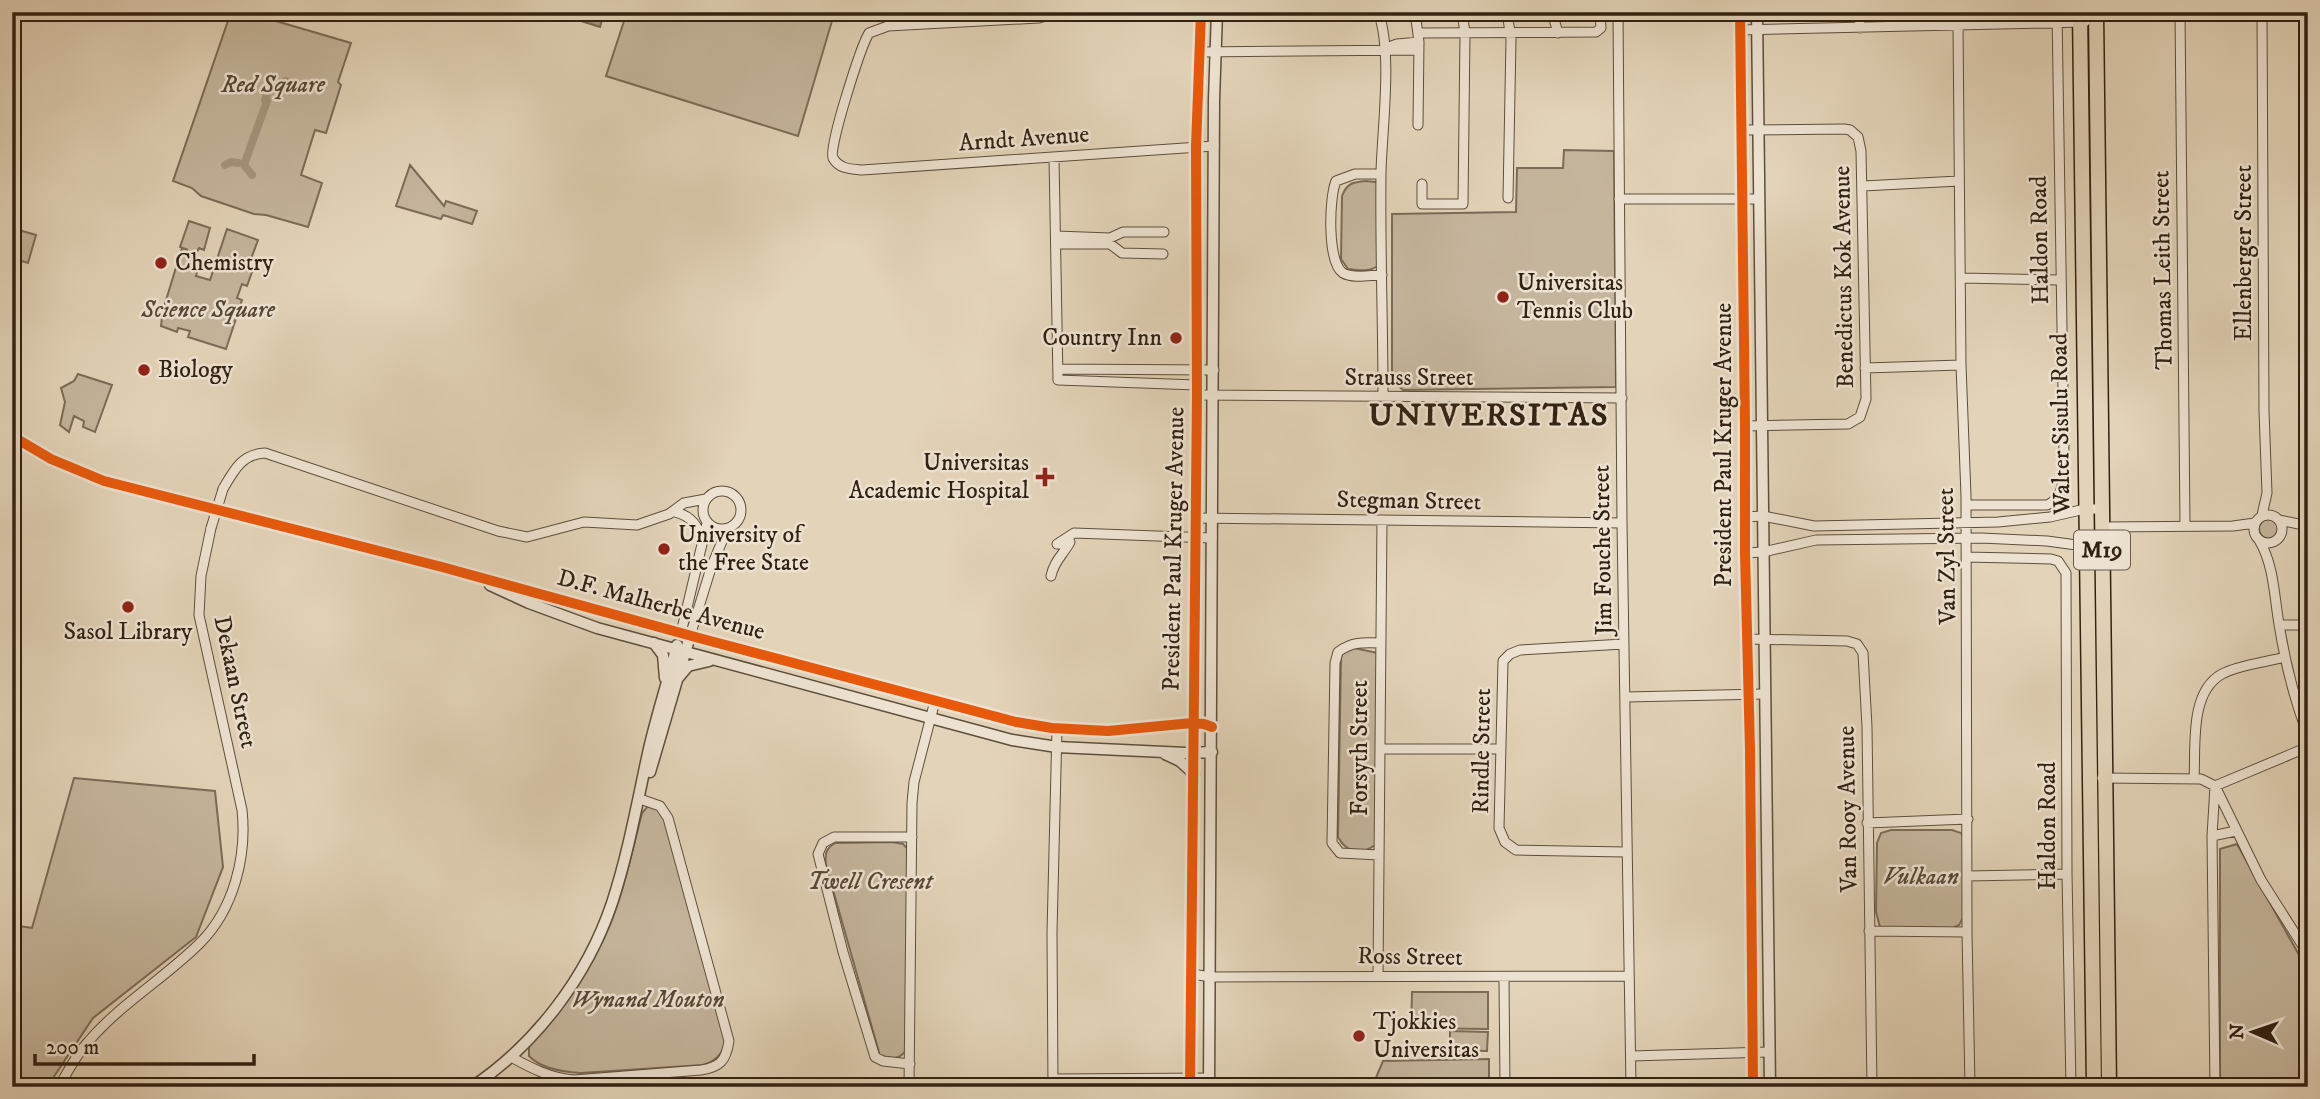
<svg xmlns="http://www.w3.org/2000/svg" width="2320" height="1099" font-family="'IM FELL DW Pica',serif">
	<rect width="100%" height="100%" fill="#e3d3b8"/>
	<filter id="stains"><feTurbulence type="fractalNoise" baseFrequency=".00286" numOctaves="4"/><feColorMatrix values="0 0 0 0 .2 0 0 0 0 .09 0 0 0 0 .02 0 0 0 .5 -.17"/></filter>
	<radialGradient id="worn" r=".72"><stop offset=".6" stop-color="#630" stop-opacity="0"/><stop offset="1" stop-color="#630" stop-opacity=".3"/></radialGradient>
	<path fill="#c5b59c" stroke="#7c6b58" stroke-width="2" d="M231 12H245L351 43 338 82 341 85 326 133 315 130 301 175 322 183 308 227 266 215 254 214 201 196 192 188 173 181Z
		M627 12H804L832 21 798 136 606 76Z
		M1564 150 1614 151 1616 387 1403 390 1392 380V214L1516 212 1517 168H1563Z
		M410 165 444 206 446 201 477 211 472 224 443 215 441 219 396 206Z
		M1366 181 1376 182 1383 190 1381 264C1370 272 1361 271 1348 269L1341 259 1342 196C1347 183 1353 182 1366 181Z
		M189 221 210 228 204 250 199 248 197 252 193 251 192 256 201 259 196 276 210 280 227 229 258 240 248 267 253 269 247 286 242 284 237 298 242 300 226 349 188 337 190 331 178 328 177 332 161 326 163 310 182 248 188 250 180 247Z
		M12 228 36 235 28 263 12 258Z
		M78 374 112 385 95 432 83 427 84 421 74 416 69 432 60 425 65 402 61 388 74 381Z
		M2259 529a10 10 0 1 1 20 0a10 10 0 1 1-20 0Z
		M1354 648 1378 653 1375 845C1360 856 1346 852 1338 837L1341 657 1344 650Z
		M74 778 215 791 223 867 196 937 93 1018 47 1087H12V925L32 928Z
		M648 806 665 809 728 1034C724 1050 720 1060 703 1065L581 1073C563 1072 541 1069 529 1056V1046C561 1010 590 972 609 927 624 891 632 851 642 813Z
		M1891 830H1952L1961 833 1966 841 1965 915 1959 925 1951 929 1888 931 1880 927 1876 912 1877 843 1881 833Z
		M892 842 903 844 909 850 910 1045C901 1059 896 1060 880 1056L826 865C825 855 825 849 835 843Z
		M2237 844 2308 971V1087H2220V849Z
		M1412 992H1488V1029L1411 1028Z
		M1450 1031 1488 1032 1487 1051 1450 1050Z
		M1489 1059V1087H1372L1383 1061Z"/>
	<path fill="#a79680" stroke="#786754" stroke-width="2" d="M581 12H604L600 27 578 20Z"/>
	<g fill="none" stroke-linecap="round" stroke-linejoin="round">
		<path stroke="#a79680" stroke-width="8" d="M225 165 231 162 238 163
			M252 175 244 165 267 101 265 100 269 89 286 81"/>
		<path stroke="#c0af97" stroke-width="10" stroke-dasharray="10 5" stroke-linecap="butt" d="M83 473 104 481"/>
		<g stroke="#5e4e3c" stroke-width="11">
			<path id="minor" d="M1058 12 1039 18 888 26 869 33C861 46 828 148 833 158 839 169 851 169 862 170L1214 146
				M1378 12C1393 50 1382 130 1381 172 1380 247 1383 322 1383 397
				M1415 12 1419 42 1418 125
				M1507 12 1511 39 1508 198
				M1552 12 1558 33
				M1618 12 1622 523 1631 1087
				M1859 12 1860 28
				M2180 12 2185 526
				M2262 12 2264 411 2267 493 2262 515
				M1958 25 1961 365 1966 496 1967 932 1970 1087
				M1740 30 2085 22
				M1419 33 1596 32 1601 28 1600 12
				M1384 49 1397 44 1419 42
				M1199 52 1419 50
				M1742 130 1844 129 1850 130 1858 137 1861 151 1866 399 1860 417 1848 424 1745 426
				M1054 157 1058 380 1197 385
				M1381 174H1355L1336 181C1329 197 1327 263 1343 273 1353 279 1371 275 1382 275
				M1422 184V204H1463L1465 33 1462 12
				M1863 186 1959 181
				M1619 199H1759
				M1056 236 1110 238 1123 232H1164
				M1056 244H1110L1122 253 1163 254
				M1961 278 2059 280
				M1865 368 1961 365
				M1058 369 1214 370
				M1197 395 1622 398
				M223 489C234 470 242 454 265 453L498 531 527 537 584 522 637 525 669 514 684 503 706 499
				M703 510a19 19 0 1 1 38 0a19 19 0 1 1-38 0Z
				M1966 505H2047C2067 496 2063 473 2064 454L2057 12
				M675 512C692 516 698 526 703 542
				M2254 529a14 14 0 1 1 28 0a14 14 0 1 1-28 0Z
				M1744 517 1763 516 1814 526 1998 522 2050 517 2085 509H2102
				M1196 518 1622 523
				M2279 520 2308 526
				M2102 527 2233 526 2255 523
				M2259 540C2274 565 2274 595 2279 624 2285 662 2294 699 2308 735
				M1745 553 1763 552 1816 540 1981 538 2047 541 2091 547
				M1966 557 2051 559 2058 561 2066 573 2067 874 2071 1087
				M1051 576C1054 561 1063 555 1070 542L1057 544 1074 533 1212 538
				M2279 625H2308
				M681 633 707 523
				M690 636 711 568 727 529
				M1747 639 1847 641 1857 644 1863 653 1867 727 1872 1087
				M1624 644 1520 650 1510 654 1503 661 1499 828 1505 842 1516 850 1626 852
				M1626 697 1764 694
				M1381 749H1500
				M2102 778 2201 779 2215 786 2261 880 2308 954
				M2194 779C2196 747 2189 692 2222 674 2238 665 2267 662 2285 657
				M2215 786 2308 747
				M1867 823 1968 819
				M2212 836 2236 831
				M1379 855 1340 853 1332 843 1335 663 1338 652C1351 642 1363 642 1380 643
				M1967 876 2067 874
				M1869 931 1967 932
				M1192 974 1211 977 1628 976
				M1378 975 1382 520
				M1504 978 1505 1087
				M1631 1056 1769 1052
				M511 1057C531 1068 550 1078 574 1080L701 1070C720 1067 726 1061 729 1041L668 818 660 806 640 799
				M910 1064 883 1061 875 1057 843 952 818 854 823 843 834 837H912
				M1053 1079 1210 1078
				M59 1087C68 1071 76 1055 88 1042 120 1004 165 978 200 943 234 909 247 856 242 810L199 615 201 576 211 528
				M909 1087 912 803 914 782 935 701
				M1053 1087 1052 933 1057 728
				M2215 1087 2212 836 2215 786"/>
		</g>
		<g stroke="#5e4e3c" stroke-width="13">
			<path id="tertiary" d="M1740 12 1745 426V553L1750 750 1753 1087
				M1757 12 1770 1087
				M12 436 51 459 83 473
				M104 481 442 567 699 638 1016 722 1052 728 1108 731 1192 723 1204 724 1212 727
				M490 585 529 603 597 628 1012 740 1057 747 1186 753 1212 752
				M654 643 663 655 665 678
				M678 678 688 666 709 661
				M1165 754 1180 761 1194 774
				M650 772 690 636
				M472 1087C536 1044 587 977 612 903 628 854 637 804 648 753 656 717 668 681 677 645
				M1190 1087 1197 395 1196 147 1201 12
				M1209 1087 1214 100 1217 12"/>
		</g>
		<g stroke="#322113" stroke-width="17">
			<path id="trunk" d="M2080 12 2094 1087
				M2096 12 2109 1087"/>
		</g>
		<use href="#minor" stroke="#ede2d1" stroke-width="9"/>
		<use href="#tertiary" stroke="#ede2d1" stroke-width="10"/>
		<use href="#trunk" stroke="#e3d3b8" stroke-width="14"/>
		<g stroke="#5e4e3c" stroke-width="11" stroke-linecap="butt">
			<path id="minor-bridge" d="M211 528 223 489"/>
		</g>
		<use href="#minor-bridge" stroke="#ede2d1" stroke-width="9"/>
		<g stroke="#ede2d1" stroke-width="15">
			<path id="cycleway" d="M1740 12 1745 426V553L1750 750 1753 1087
				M12 436 51 459 104 481 442 567 699 638 1016 722 1052 728 1108 731 1192 723 1204 724 1212 727
				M1190 1087 1197 395 1196 147 1201 12"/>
		</g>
		<use href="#cycleway" stroke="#e8590c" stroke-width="10"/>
	</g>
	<g fill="#8f2418" stroke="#ede2d1" stroke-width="2.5">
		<circle cx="161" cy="263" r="7"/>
		<circle cx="1503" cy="297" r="7"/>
		<circle cx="1176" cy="338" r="7"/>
		<circle cx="144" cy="370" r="7"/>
		<path d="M1041.5 466.5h7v7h7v7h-7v7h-7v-7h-7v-7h7z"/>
		<circle cx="664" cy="549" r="7"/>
		<circle cx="128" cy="607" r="7"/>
		<circle cx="1359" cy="1036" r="7"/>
	</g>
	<g text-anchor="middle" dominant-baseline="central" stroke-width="5" stroke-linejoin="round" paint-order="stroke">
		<rect fill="#ede2d1" stroke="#6a5b4c" stroke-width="2" x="2074" y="530.5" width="56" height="39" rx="5"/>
		<g font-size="23" font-weight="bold" fill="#322113">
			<text x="2102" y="550">M19</text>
		</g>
		<g font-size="24" font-style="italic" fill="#574635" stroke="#ede2d1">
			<text x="273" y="85">Red Square</text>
			<text x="208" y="310">Science Square</text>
			<text x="1921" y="877">Vulkaan</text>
			<text x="870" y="882">Twell Cresent</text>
			<text x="648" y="1000">Wynand Mouton</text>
		</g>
		<g font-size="24" fill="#322113" stroke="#ede2d1">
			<text transform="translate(1024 139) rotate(-4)">Arndt Avenue</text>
			<text transform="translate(2040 240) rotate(-91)">Haldon Road</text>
			<text transform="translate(2244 253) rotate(-90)">Ellenberger Street</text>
			<text transform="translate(2163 270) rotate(-91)">Thomas Leith Street</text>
			<text transform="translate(1844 277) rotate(-91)">Benedictus Kok Avenue</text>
			<text x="1409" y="378">Strauss Street</text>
			<text transform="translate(2061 424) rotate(-91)">Walter Sisulu Road</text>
			<text transform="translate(1724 445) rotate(-90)">President Paul Kruger Avenue</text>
			<text transform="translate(1409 501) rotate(1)">Stegman Street</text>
			<text transform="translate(1174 549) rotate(-89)">President Paul Kruger Avenue</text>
			<text transform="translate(1603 550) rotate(-91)">Jim Fouche Street</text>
			<text transform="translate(1947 556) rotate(-91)">Van Zyl Street</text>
			<text transform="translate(661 605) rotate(15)">D.F. Malherbe Avenue</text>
			<text transform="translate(235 682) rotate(78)">Dekaan Street</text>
			<text transform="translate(1360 748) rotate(-90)">Forsyth Street</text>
			<text transform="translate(1482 751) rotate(-89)">Rindle Street</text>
			<text transform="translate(1848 809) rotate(-91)">Van Rooy Avenue</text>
			<text transform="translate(2048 826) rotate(-90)">Haldon Road</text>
			<text transform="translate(1410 957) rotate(1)">Ross Street</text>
		</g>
		<g font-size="24" fill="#322113" stroke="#ede2d1" text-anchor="start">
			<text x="175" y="263">Chemistry</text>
			<text x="1517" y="283">Universitas<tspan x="1517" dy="28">Tennis Club</tspan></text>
			<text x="1162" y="338" text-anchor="end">Country Inn</text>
			<text x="158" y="370">Biology</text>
			<text x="1029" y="463" text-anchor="end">Universitas<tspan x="1029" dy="28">Academic Hospital</tspan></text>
			<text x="678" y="535">University of<tspan x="678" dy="28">the Free State</tspan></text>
			<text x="128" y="632" text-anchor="middle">Sasol Library</text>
			<text x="1373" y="1022">Tjokkies<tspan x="1373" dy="28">Universitas</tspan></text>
		</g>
		<g font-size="32" font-weight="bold" letter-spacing="2" fill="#322113" stroke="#ede2d1">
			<text x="1489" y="416">UNIVERSITAS</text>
		</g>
	</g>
	<rect width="2320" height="1099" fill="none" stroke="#e3d3b8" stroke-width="42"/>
	<rect x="14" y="14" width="2292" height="1071" fill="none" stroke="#322113" stroke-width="3.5"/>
	<rect x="21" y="21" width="2278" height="1057" fill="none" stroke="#322113" stroke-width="2"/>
	<g transform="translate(2253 1032) rotate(272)" stroke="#ede2d1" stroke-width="5" paint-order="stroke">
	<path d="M0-5L12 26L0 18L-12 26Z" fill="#322113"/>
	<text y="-10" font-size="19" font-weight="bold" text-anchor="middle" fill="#322113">N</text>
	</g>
	<path d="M35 1054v10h219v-10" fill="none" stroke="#322113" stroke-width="3.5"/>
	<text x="46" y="1054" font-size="21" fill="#322113" stroke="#ede2d1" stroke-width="5" paint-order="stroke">200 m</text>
	<rect width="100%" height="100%" filter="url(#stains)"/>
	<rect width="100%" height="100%" fill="url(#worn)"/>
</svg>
